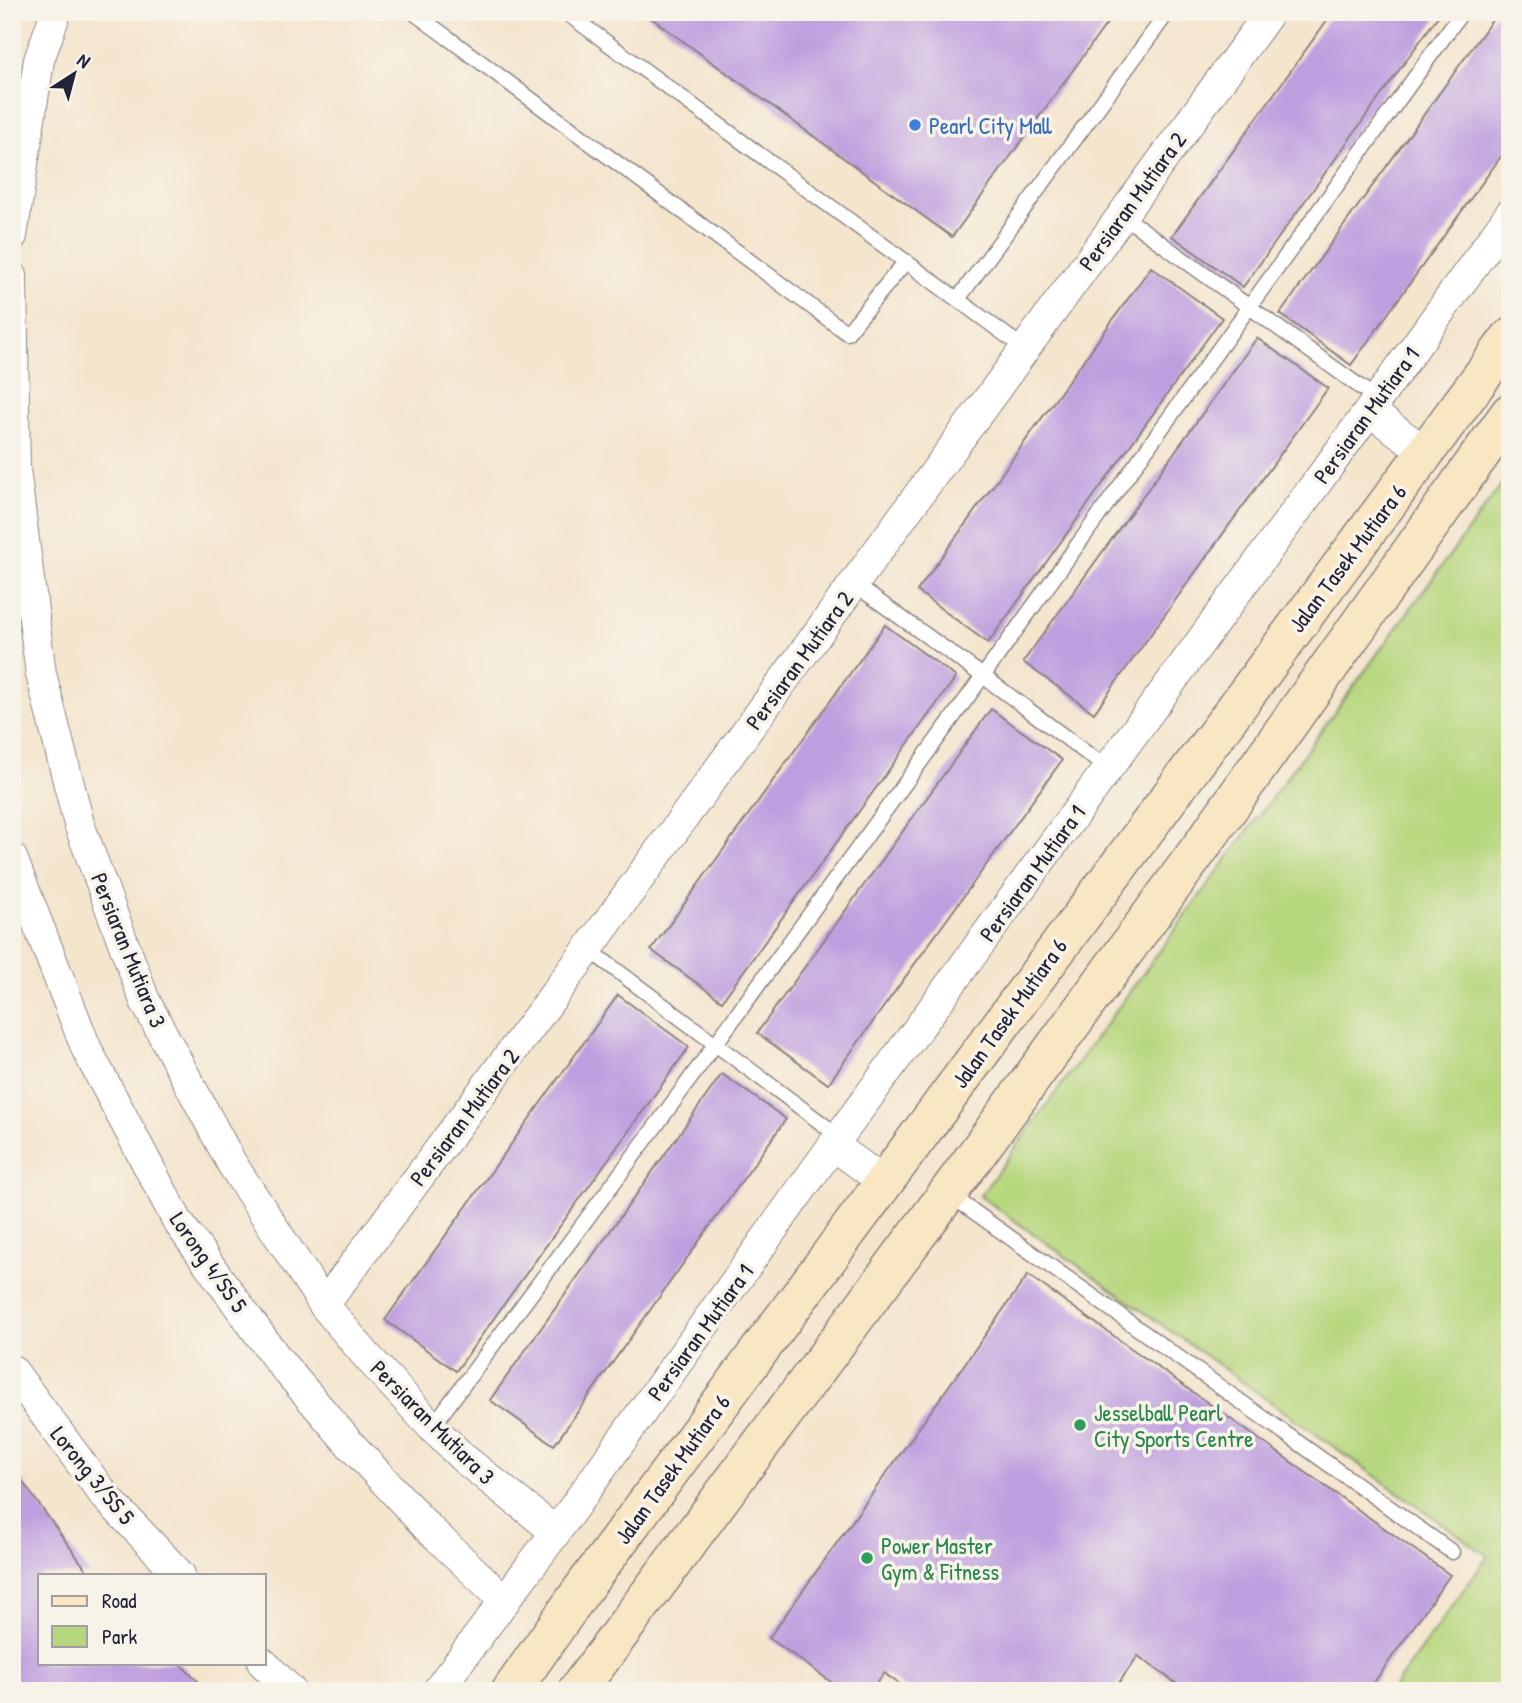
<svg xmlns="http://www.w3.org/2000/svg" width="1522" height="1703" font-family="'Patrick Hand',sans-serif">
	<rect width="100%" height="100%" fill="#f7f3e8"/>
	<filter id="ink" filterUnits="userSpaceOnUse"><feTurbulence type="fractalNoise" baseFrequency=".0143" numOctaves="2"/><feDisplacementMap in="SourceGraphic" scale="14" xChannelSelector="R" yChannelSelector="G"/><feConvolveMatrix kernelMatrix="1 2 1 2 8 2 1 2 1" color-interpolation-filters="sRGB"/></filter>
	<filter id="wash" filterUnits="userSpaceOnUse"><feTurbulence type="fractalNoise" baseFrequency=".00686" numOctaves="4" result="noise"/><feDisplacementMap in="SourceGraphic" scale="28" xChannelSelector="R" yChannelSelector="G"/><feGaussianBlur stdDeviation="1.57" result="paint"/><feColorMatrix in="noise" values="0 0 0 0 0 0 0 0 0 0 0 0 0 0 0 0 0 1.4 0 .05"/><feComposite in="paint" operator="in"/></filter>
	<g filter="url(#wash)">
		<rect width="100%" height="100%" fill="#f4e5cd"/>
		<path fill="#b7d77e" stroke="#6c7c5c" stroke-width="2" d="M1510 473V1691H1391L1488 1556 980 1196Z"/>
		<g id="blocks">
			<path fill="#bd9edf" d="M643 12H1115L952 237Z
				M1333 12H1441L1243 287 1172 236Z
				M1498 12H1510V144L1351 365 1280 314Z
				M1151 267 1222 318 988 643 917 591Z
				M1257 338 1328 388 1094 713 1023 662Z
				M885 625 956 677 722 1001 651 950Z
				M991 709 1062 760 828 1084 757 1033Z
				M618 995 689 1047 456 1371 385 1320Z
				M722 1074 786 1119 554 1445 490 1400Z
				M1028 1275 1450 1575 1368 1691H1187L1138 1656 1113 1691H909L884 1673 871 1691H844L769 1638Z
				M12 1467 90 1575H40V1663H179L208 1691H12Z"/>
		</g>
	</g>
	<g filter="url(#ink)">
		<use href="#blocks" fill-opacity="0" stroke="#8b8484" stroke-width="2"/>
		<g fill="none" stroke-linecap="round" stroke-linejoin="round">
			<g stroke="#8b8484" stroke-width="17">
				<path id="lane" d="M413 12 847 333 906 261
					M565 12 1025 349
					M1122 215 1377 399
					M958 299 1168 12
					M854 584 983 676 1108 769
					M588 949 840 1137
					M949 1194 1452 1552
					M432 1427 658 1123 983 676 1462 12"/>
			</g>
			<g stroke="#8b8484" stroke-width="32">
				<path id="street" d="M12 236 39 60 56 12
					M12 276 15 469 41 674 79 824 145 1001 232 1164 324 1305 365 1354 432 1427 463 1458 556 1532
					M1369 411 1426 452
					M12 858 87 1050 178 1222 278 1360 349 1443 427 1527 505 1601
					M833 1145 884 1182
					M324 1305 588 949 1270 12
					M12 1370 105 1496 180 1575
					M263 1663 291 1691
					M437 1691 556 1532 833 1145 1369 411 1510 214"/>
			</g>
			<g stroke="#8b8484" stroke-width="41">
				<path id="secondary" d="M511 1691 579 1594 1510 338
					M577 1691 948 1193 1200 848 1510 413"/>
			</g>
			<use href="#lane" stroke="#fff" stroke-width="14"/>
			<use href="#street" stroke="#fff" stroke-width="30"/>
			<use href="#secondary" stroke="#f9e7c3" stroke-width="38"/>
		</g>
	</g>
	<circle fill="#3f7fe0" stroke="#f7f3e8" stroke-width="2.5" cx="915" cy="125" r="7"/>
	<g fill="#2e9e5b" stroke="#f7f3e8" stroke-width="2.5">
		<circle cx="1080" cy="1425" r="7"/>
		<circle cx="867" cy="1558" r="7"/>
	</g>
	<g text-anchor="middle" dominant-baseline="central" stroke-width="7" stroke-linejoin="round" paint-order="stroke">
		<g font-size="23" fill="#366cbe" stroke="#f7f3e8" text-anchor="start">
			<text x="929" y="125">Pearl City Mall</text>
		</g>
		<g font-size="23" fill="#22223b" stroke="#f7f3e8">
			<text transform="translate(1132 201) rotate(-54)">Persiaran Mutiara 2</text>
			<text transform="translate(1366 415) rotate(-54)">Persiaran Mutiara 1</text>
			<text transform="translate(1347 558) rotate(-53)">Jalan Tasek Mutiara 6</text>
			<text transform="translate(799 660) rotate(-54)">Persiaran Mutiara 2</text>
			<text transform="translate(1032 873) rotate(-54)">Persiaran Mutiara 1</text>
			<text transform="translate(129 950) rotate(68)">Persiaran Mutiara 3</text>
			<text transform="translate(1009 1013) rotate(-54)">Jalan Tasek Mutiara 6</text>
			<text transform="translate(464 1117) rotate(-53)">Persiaran Mutiara 2</text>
			<text transform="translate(209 1262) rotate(55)">Lorong 4/SS 5</text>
			<text transform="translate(700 1332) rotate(-54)">Persiaran Mutiara 1</text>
			<text transform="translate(433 1422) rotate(45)">Persiaran Mutiara 3</text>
			<text transform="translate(672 1469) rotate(-54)">Jalan Tasek Mutiara 6</text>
			<text transform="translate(93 1475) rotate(51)">Lorong 3/SS 5</text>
		</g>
		<g font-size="23" fill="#27864d" stroke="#f7f3e8" text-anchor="start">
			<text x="1094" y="1412">Jesselball Pearl<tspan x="1094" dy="26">City Sports Centre</tspan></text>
			<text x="881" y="1545">Power Master<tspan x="881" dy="26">Gym &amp; Fitness</tspan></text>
		</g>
	</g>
	<rect width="1522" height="1703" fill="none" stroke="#f7f3e8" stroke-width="42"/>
	<rect x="38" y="1574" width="228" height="91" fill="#f7f3e8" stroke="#a29fa3" stroke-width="2"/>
	<rect x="52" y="1596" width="35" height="10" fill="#f9e7c3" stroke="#a29fa3" stroke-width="2"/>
	<text x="102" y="1608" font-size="21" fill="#22223b">Road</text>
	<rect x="52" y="1626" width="35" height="21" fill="#b7d77e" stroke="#a29fa3" stroke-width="2"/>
	<text x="102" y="1644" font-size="21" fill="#22223b">Park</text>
	<g transform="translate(74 74) rotate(36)" stroke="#f7f3e8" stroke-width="5" paint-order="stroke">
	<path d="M0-5L12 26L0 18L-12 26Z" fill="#22223b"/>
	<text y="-10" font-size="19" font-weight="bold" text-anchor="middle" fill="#22223b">N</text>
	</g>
</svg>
